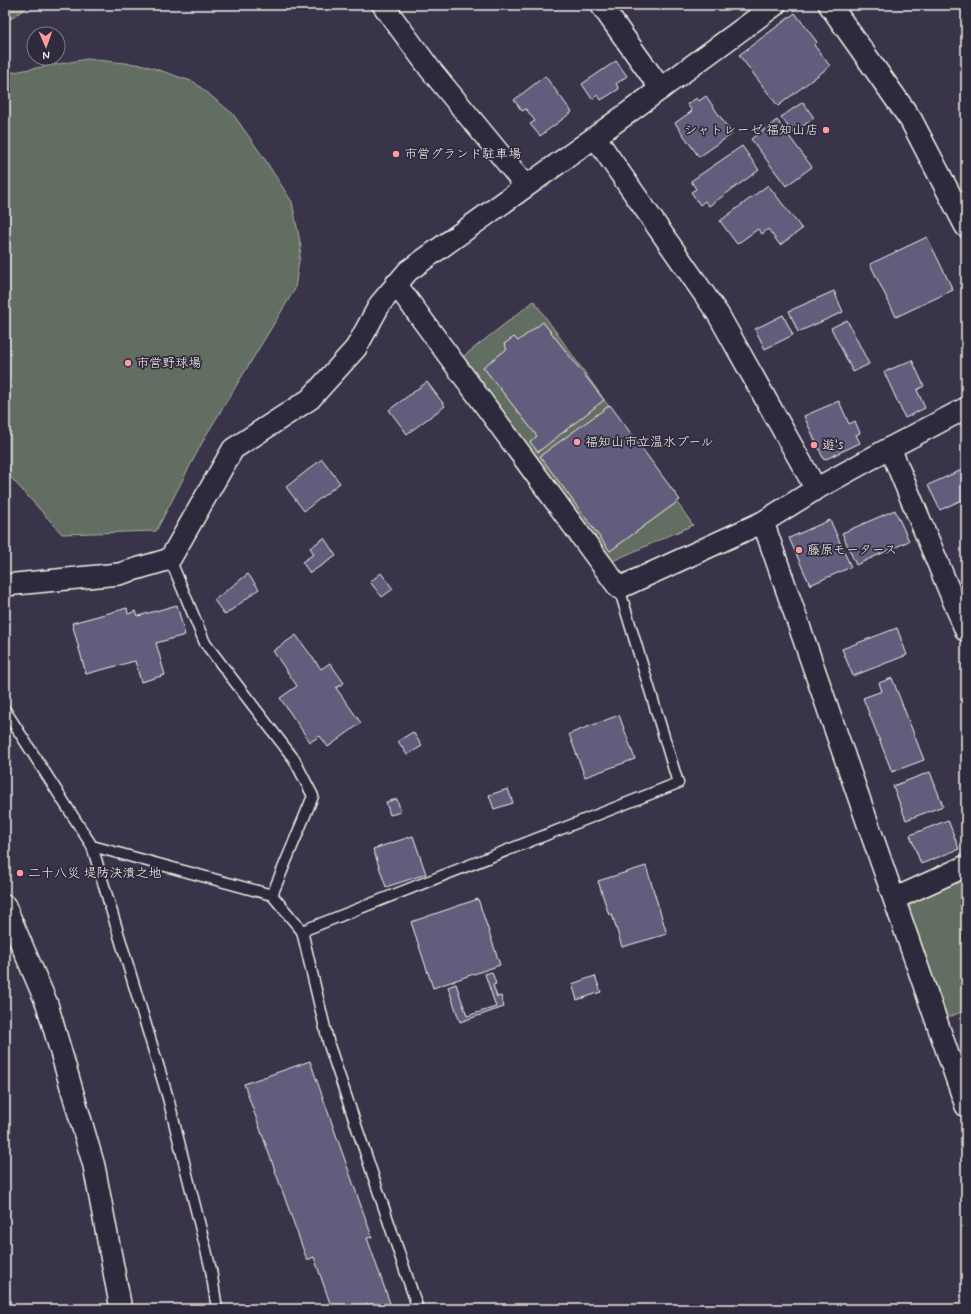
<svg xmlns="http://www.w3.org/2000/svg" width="971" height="1314" font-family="Mynerve,'Klee One',sans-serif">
	<rect width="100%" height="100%" fill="#393449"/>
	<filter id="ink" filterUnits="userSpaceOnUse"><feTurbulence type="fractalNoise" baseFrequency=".025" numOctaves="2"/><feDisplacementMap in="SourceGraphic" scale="8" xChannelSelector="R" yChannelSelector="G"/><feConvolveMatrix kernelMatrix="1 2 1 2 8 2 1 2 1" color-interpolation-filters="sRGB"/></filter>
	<g filter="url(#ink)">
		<path fill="#626e62" stroke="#abb0a5" d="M5 5H30L5 23Z
			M87 59 144 65 194 82 233 114 264 158 292 202 301 247 295 289 205 437 156 531 62 534 5 471V75L8 73Z
			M534 301 693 525 606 564 460 359Z
			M966 876V1010L947 1018 907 918 912 899Z"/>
		<path fill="#625d7b" stroke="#f4f1e8" d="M795 13 817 42 814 45 830 66 778 106 739 55Z
			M616 61 627 76 616 84 619 89 601 100 598 95 592 99 582 84Z
			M545 76 572 112 540 136 530 124 535 121 526 109 522 111 514 100Z
			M706 96 732 134 699 157 675 123 692 111 687 104 697 98 699 101Z
			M803 102 814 118 793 133 781 117Z
			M777 120 812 167 786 186 751 139Z
			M742 146 759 170 709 206 705 201 700 205 691 192 696 189 691 181Z
			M768 185 802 229 780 245 768 229 762 234 758 229 737 244 720 221Z
			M927 237 953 290 896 317 870 264Z
			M834 291 843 312 798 332 789 311Z
			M783 315 793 335 765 349 755 329Z
			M847 320 869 364 853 372 831 328Z
			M543 322 604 400 538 452 530 442 537 436 483 367 507 349 504 344 514 337 518 341Z
			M912 360 924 386 917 390 925 408 905 418 884 372Z
			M427 382 445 406 407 434 389 410Z
			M839 401 849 424 855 421 860 433 856 435 860 443 824 460 804 416Z
			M610 405 680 500 610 551 540 456Z
			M322 459 340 483 304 511 286 487Z
			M966 468V498L940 510 928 485Z
			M895 510 909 541 856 565 842 533Z
			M830 520 851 567 810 585 789 538Z
			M324 538 336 556 310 573 302 562 314 554 310 548Z
			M381 573 393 589 382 597 370 582Z
			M248 574 259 589 225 615 214 600Z
			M177 605 185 635 156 643 165 675 141 682 135 661 86 674 72 623 127 608 128 614 136 611 138 616Z
			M897 628 907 655 853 676 842 649Z
			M296 635 321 669 330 663 344 683 336 688 361 723 328 747 320 736 310 742 280 698 297 686 273 651Z
			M892 678 924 760 892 772 863 698 882 691 879 683Z
			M619 715 635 759 585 777 569 734Z
			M413 732 422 746 407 755 398 741Z
			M930 772 943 806 906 820 893 786Z
			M508 789 513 803 494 809 489 795Z
			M397 799 401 812 390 815 386 802Z
			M948 820 959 849 921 864 910 835Z
			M413 836 426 874 386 887 373 849Z
			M646 866 667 934 622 947 612 914 609 915 598 881Z
			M478 899 500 965 433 988 411 922Z
			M492 972 496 984 493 985 497 997 501 996 504 1007 460 1022 448 987 456 984 467 1016 496 1007 485 974Z
			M595 976 601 992 577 1000 572 984Z
			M310 1061 372 1237 367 1238 392 1309H332L314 1257 307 1260 244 1084Z"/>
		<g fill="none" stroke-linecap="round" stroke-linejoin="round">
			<g stroke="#f4f1e8" stroke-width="13">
				<path id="lane" d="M170 559 205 643 294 759 313 796 272 895
					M5 710 92 846 168 1098 211 1270 217 1309
					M92 846 272 895 302 931 329 1045 418 1309
					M302 931 678 783 619 588"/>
			</g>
			<g stroke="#f4f1e8" stroke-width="24">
				<path id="street" d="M383 5 430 69 526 186
					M601 5 661 89
					M595 137 718 314 816 489 890 448 966 408
					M396 284 619 588 763 522 816 489
					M890 448 966 631
					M763 522 966 1106
					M5 585 119 574 170 559 233 449 310 399 356 348 380 304 408 271 595 137 775 5
					M894 899 966 866
					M5 906 47 1004 94 1166 121 1309"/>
			</g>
			<g stroke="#f4f1e8" stroke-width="25">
				<path id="secondary" d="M830 5 911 120 966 226"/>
			</g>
			<use href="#lane" stroke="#2f2a3d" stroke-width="10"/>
			<use href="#street" stroke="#2f2a3d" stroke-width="21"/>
			<use href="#secondary" stroke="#2f2a3d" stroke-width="22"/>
		</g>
	</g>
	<g fill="#ff9aa2" stroke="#2f2a3d" stroke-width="1.5">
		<circle cx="826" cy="130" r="4"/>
		<circle cx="396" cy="154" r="4"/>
		<circle cx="128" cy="363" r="4"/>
		<circle cx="577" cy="442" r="4"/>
		<circle cx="814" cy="445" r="4"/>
		<circle cx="799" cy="550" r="4"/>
		<circle cx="20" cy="873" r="4"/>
	</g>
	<g text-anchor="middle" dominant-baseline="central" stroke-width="3.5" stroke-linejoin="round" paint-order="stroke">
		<g font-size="13" fill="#f4f1e8" stroke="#2f2a3d" text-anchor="start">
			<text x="818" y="130" text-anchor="end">シャトレーゼ 福知山店</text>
			<text x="404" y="154">市営グランド駐車場</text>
			<text x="136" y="363">市営野球場</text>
			<text x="585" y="442">福知山市立温水プール</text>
			<text x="822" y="445">遊's</text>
			<text x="807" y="550">藤原モータース</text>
			<text x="28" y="873">二十八災 堤防決潰之地</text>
		</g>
	</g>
	<rect width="971" height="1314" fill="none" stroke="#2f2a3d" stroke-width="20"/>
	<rect x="10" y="10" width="951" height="1294" fill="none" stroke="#f4f1e8" stroke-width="1.5" filter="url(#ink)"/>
	<g transform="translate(46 46) rotate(178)"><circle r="19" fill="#2f2a3d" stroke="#7e7a81"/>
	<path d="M0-3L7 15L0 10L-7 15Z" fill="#ff9aa2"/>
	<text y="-6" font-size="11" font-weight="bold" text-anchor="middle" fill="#f4f1e8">N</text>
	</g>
</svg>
